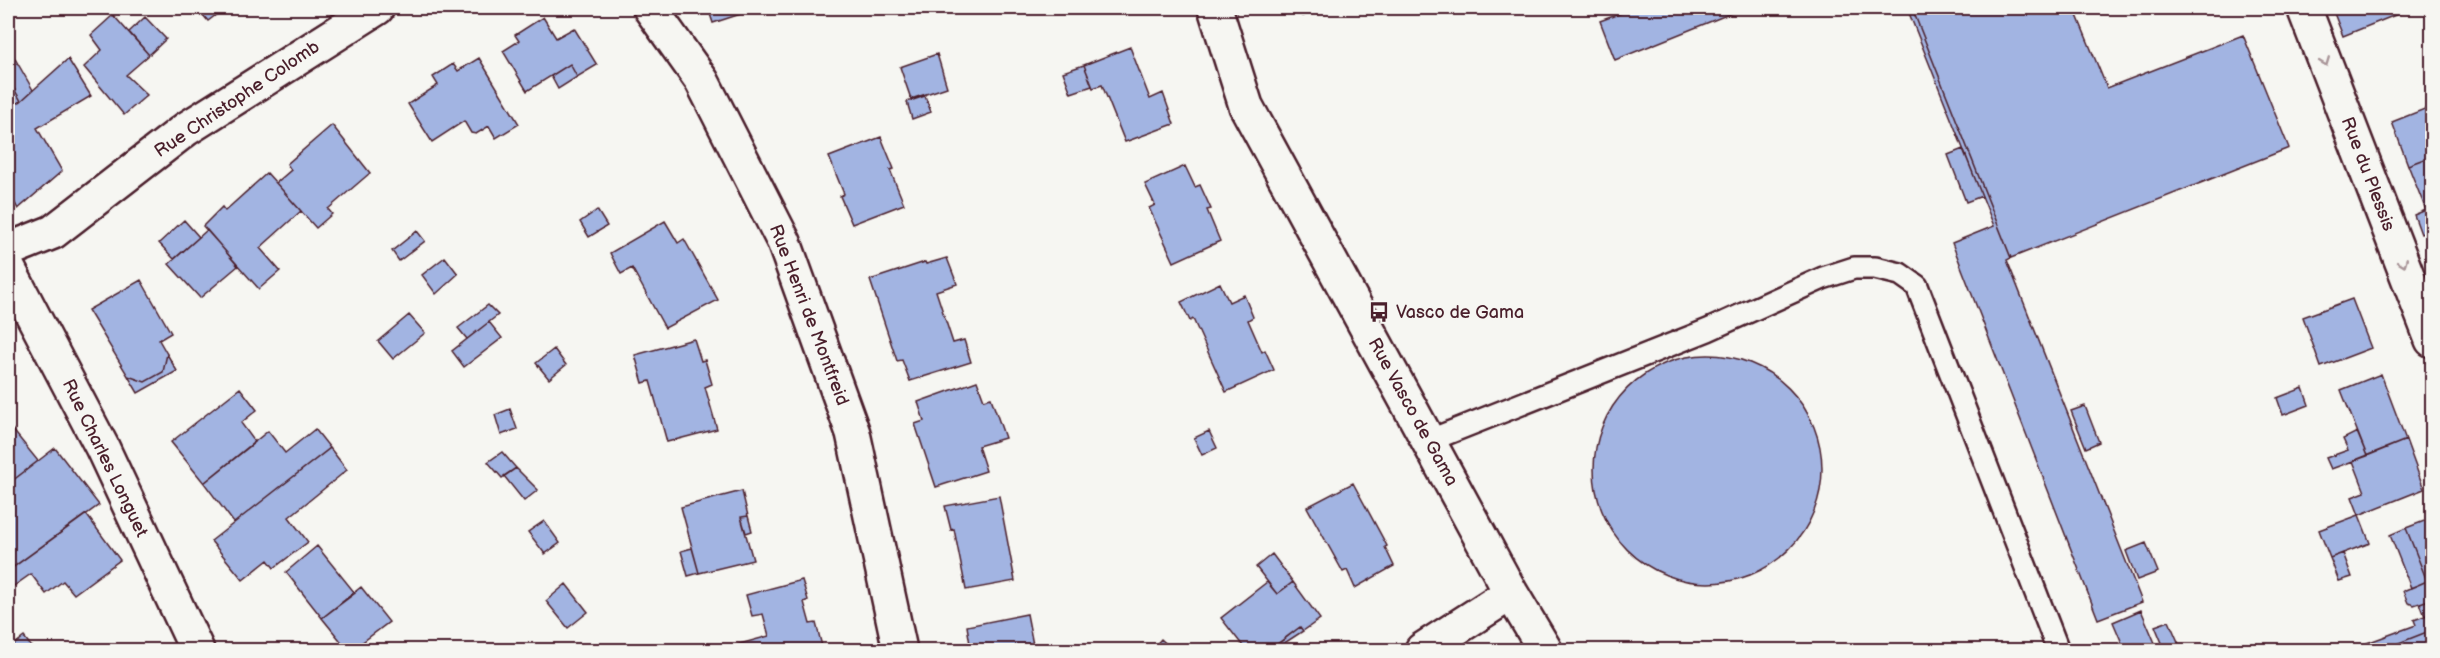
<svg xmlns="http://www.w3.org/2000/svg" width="2440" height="658" font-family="'Balsamiq Sans',sans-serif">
	<rect width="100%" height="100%" fill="#f6f6f2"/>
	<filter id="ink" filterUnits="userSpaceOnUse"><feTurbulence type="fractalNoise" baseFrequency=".0167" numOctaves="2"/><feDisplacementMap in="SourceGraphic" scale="12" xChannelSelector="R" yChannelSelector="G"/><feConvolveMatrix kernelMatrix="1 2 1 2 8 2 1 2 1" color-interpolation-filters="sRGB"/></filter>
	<g filter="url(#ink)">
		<path fill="#a2b4e2" stroke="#4a1f2b" stroke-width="1.5" d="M197 8H225L208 21Z
			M708 8H759L713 23Z
			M1299 8H1324L1303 16Z
			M1635 8H1744L1615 60 1600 21Z
			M1907 8H1912L2011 258 2007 260 2142 602 2098 619 1952 243 1994 226Z
			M1912 8H2074L2107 88 2243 35 2289 148 2011 258Z
			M2332 8H2413L2343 36Z
			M113 15 149 55 126 75 147 95 124 115 84 67 102 50 91 35Z
			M145 17 166 39 149 55 129 32Z
			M543 17 556 38 574 28 597 65 577 77 570 64 527 91 503 51 519 41 515 35Z
			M1130 47 1150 99 1163 93 1174 124 1125 142 1102 85 1093 88 1084 65Z
			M10 50 33 90 21 101 8 78V51Z
			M937 54 947 87 911 99 900 67Z
			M479 58 519 124 496 138 489 126 476 134 471 133 464 121 432 142 408 104 438 85 433 77 453 64 458 71Z
			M68 59 91 96 37 128 62 171 18 209 8 190V109L21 101Z
			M570 64 577 77 558 89 551 76Z
			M1084 65 1092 86 1071 93 1063 72Z
			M8 78 21 101 8 109Z
			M925 96 931 112 912 119 907 102Z
			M2432 106V156L2408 165 2392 122Z
			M332 125 370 173 328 209 332 214 316 228 276 183 291 170 287 164Z
			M881 137 894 169 890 170 904 204 852 224 840 196 844 194 829 157Z
			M1963 149 1982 196 1966 202 1948 155Z
			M2432 156V229L2421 234 2414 215 2426 210 2408 165Z
			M1185 166 1195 187 1200 185 1211 209 1207 210 1220 241 1174 262 1149 208 1155 205 1145 184Z
			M267 173 301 211 260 248 280 271 259 289 203 226 222 207 225 211Z
			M597 210 607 226 589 237 580 222Z
			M184 220 199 237 174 259 159 243Z
			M665 221 678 243 684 239 718 300 665 328 632 268 621 274 610 253Z
			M207 230 238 266 200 298 169 264Z
			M417 231 425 241 399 261 392 251Z
			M445 257 458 274 436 294 422 275Z
			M947 258 957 284 936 291 953 343 964 340 971 362 910 381 902 360 897 361 870 280 925 262 926 264Z
			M141 280 171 333 159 340 167 354 163 372 145 382 128 376 88 310Z
			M1220 283 1229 302 1244 295 1253 317 1248 320 1262 352 1265 350 1274 370 1226 392 1193 319 1190 321 1181 302Z
			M2352 299 2371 348 2321 367 2303 317Z
			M488 305 498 315 467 339 458 328Z
			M409 315 425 333 393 359 378 341Z
			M489 322 502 338 464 367 452 351Z
			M694 339 701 361 705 360 712 384 705 387 717 429 667 442 650 381 643 383 635 355Z
			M554 349 566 365 549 379 536 363Z
			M167 354 177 371 138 393 128 376 145 382 163 372Z
			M1594 469a114 114 0 1 1 228 0a114 114 0 1 1-228 0Z
			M2381 374 2406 440 2367 456 2341 390Z
			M977 381 984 400 991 398 1005 438 978 446 986 471 936 487 915 424 924 421 918 402Z
			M240 388 257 410 241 423 255 442 204 483 171 442Z
			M2303 388 2309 405 2283 415 2277 398Z
			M2085 406 2099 442 2086 448 2071 411Z
			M510 409 517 429 501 435 495 415Z
			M8 424 38 461 8 484Z
			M315 429 330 448 234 523 204 483 268 431 285 453Z
			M1209 431 1217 448 1202 455 1194 438Z
			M2357 432 2367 456 2331 469 2326 458 2348 450 2343 439Z
			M2406 440 2424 489 2359 515 2352 497 2365 492 2353 461Z
			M55 448 99 505 8 571V484Z
			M330 448 347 470 289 517 308 542 274 568 268 560 243 580 211 541Z
			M502 452 516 468 502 478 488 462Z
			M516 468 538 490 524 501 504 476Z
			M1353 483 1387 546 1385 547 1394 566 1355 588 1347 570 1343 572 1307 507Z
			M742 491 748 516 741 517 753 560 699 573 681 507Z
			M999 496 1015 581 966 590 954 529 951 530 945 506Z
			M86 514 120 560 74 594 63 581 46 594 31 574 8 590V571Z
			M2359 515 2370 543 2330 558 2319 530Z
			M748 516 752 531 746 533 741 517Z
			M2432 518V579L2427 581 2406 528Z
			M544 521 560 543 545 554 528 532Z
			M2406 528 2427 581 2411 588 2390 535Z
			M2146 543 2158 572 2137 580 2126 551Z
			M317 546 355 593 322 618 286 572Z
			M692 548 699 573 688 576 681 551Z
			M2343 553 2352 577 2339 581 2330 558Z
			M1272 554 1293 582 1277 594 1256 567Z
			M2432 579V606L2429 600 2414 605 2408 603 2403 591Z
			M802 580 808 600 804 602 810 624 816 623 823 650H738L736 645 769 636 763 614 752 616 746 595Z
			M1267 582 1277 594 1293 582 1320 619 1303 631 1300 627 1269 650H1246L1221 618Z
			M566 584 588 612 568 628 546 601Z
			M361 587 389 622 352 650H348L322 618Z
			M2429 600 2432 613 2425 616 2420 603Z
			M2141 610 2158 650H2125L2113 622Z
			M2432 613V630L2381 650H2370L2367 643 2416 625 2414 620Z
			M1027 614 1034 650H971L967 626Z
			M2169 621 2179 644 2165 650 2155 626Z
			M1300 627 1303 631 1274 650 1273 648Z
			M2432 630V650H2381Z
			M24 637 34 650H8V649Z
			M1161 639 1173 650H1151Z"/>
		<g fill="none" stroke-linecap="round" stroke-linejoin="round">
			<g stroke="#4a1f2b" stroke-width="26">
				<path id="lane" d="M1428 441 1708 330 1823 278 1854 268H1875L1900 274 1917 286 2058 650"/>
			</g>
			<g stroke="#4a1f2b" stroke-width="38">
				<path id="street" d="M650 8 702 81 784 242 853 433 900 650
					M1215 8 1246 106 1511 593 1545 650
					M2304 8 2432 340
					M8 250 53 232 186 129 377 8
					M1422 650 1511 593"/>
			</g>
			<g stroke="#4a1f2b" stroke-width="38">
				<path id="secondary" d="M8 268 102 447 197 650"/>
			</g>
			<use href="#lane" stroke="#f6f6f2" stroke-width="21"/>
			<use href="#street" stroke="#f6f6f2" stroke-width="33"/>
			<use href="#secondary" stroke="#f6f6f2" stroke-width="33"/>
		</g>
		<defs><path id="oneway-chevron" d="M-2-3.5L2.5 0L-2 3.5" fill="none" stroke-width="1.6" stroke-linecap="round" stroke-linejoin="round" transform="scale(1.5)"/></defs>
		<g stroke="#a99598">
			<use href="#oneway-chevron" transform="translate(2325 62) rotate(69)"/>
			<use href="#oneway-chevron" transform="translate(2403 263) rotate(69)"/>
		</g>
	</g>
	<defs>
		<g id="bus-bare" transform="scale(1.62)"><path d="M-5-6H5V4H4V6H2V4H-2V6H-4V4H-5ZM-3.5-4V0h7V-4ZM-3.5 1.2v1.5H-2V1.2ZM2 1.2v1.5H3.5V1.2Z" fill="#4a1f2b" stroke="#f6f6f2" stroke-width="2.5" paint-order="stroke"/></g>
	</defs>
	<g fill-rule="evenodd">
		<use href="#bus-bare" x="1379" y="312"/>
	</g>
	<g text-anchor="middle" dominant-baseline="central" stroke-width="4.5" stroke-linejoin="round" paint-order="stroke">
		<g font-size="18" fill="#4a1f2b" stroke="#f6f6f2">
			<text transform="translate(237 99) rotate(-34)">Rue Christophe Colomb</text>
			<text transform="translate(2368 174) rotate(69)">Rue du Plessis</text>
			<text transform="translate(809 315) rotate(69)">Rue Henri de Montfreid</text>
			<text transform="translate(1413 412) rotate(61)">Rue Vasco de Gama</text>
			<text transform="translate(105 458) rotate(64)">Rue Charles Longuet</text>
		</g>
		<g font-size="18" fill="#4a1f2b" stroke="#f6f6f2" text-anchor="start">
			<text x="1396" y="312">Vasco de Gama</text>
		</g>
	</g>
	<rect width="2440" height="658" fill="none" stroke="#f6f6f2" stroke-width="30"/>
	<rect x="15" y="15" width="2410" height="628" fill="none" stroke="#4a1f2b" stroke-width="2" filter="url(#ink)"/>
</svg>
